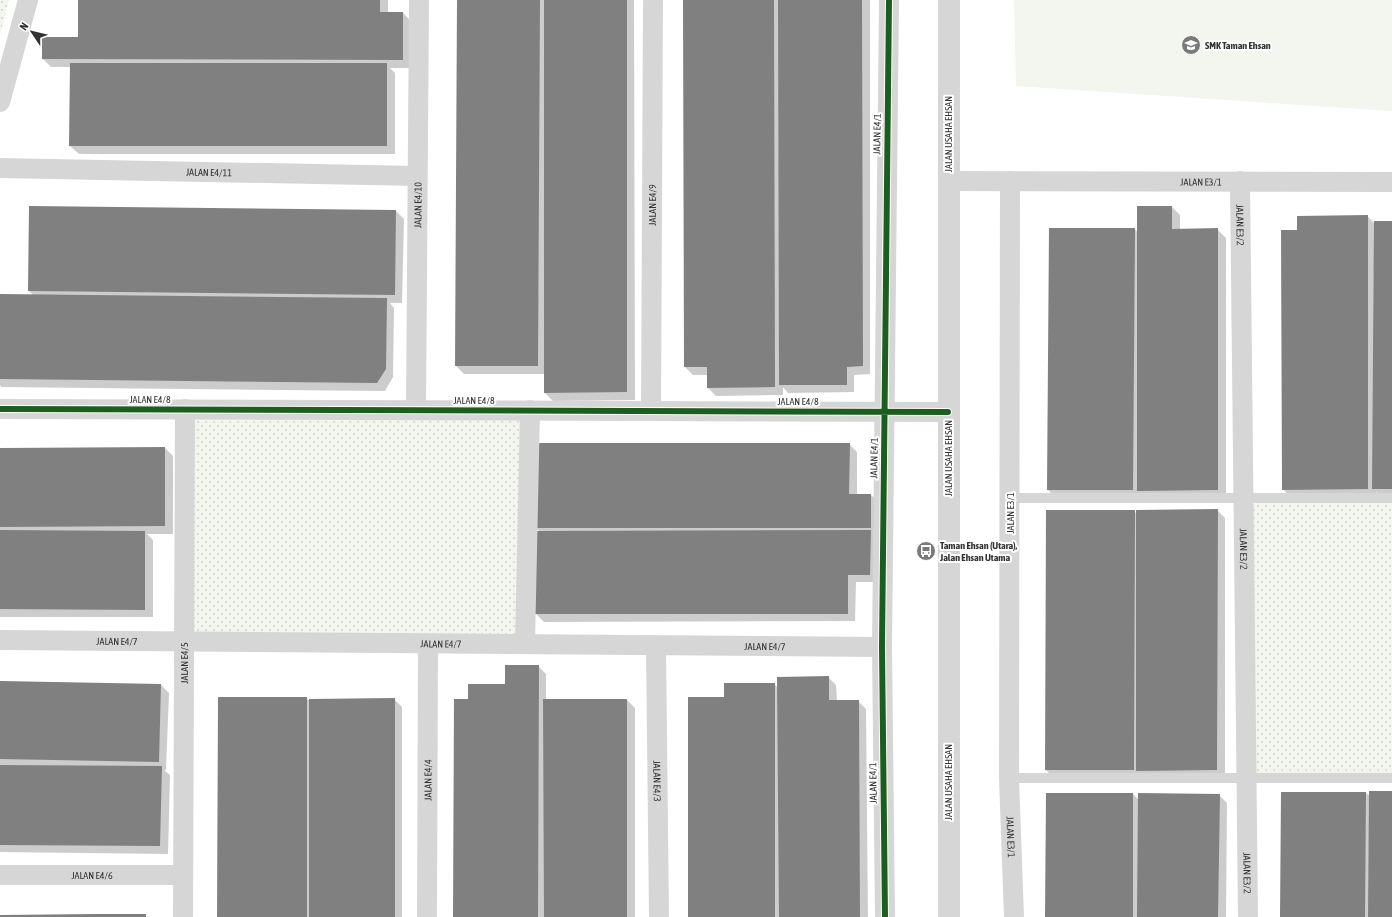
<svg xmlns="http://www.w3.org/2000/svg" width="1392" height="917" font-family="'Asap Condensed',sans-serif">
	<defs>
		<pattern id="park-dots" width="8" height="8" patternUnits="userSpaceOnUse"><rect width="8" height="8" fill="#f2f6ee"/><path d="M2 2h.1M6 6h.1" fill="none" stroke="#d0d3cd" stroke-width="1.8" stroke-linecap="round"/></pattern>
	</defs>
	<rect width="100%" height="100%" fill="#fff"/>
	<path fill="#f2f6ee" d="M1014 0H1392V111L1016 86Z"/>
	<path fill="url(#park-dots)" d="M0 0H9L0 35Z
		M185 409 530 410 525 644 184 642Z
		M1244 497 1392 498V778H1247Z"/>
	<path fill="#0003" d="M79 0H388V13H403L411 21 410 68H390L395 73V154H79L70 146 71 67H51L43 59 79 38Z
		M458 0H634L635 400 553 401 545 393V374H464L456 366Z
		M684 0H870V374L854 375V392L788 393 783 387V395L716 396 708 388V375H693L685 367Z
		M1172 207 1180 215V230H1218L1226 238V498H1056L1048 490 1135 229 1138 233Z
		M396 211 404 219 402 303H390L394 308 393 377 385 391 1 387 0 385V295L34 296 29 291Z
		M1367 216 1375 224 1392 222V497H1381L1376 492V497L1291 498 1283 489 1298 231Z
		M849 444 857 452V495H871L879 503 878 582H856L855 621 544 622 536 614 540 532 536 528Z
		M0 448H165L173 456V534H147L153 540V617H0Z
		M1217 510 1225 518V778H1054L1046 770 1047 511H1134L1137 514Z
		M538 666 546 674V700H627L635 708V917H454L469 700 506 685Z
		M828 677 836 685 837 701H858L866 709 868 917H689L725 698 774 684 778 688Z
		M0 682 161 685 169 693 166 770H164L170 775 168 854 0 852Z
		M307 698 308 700 394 699 402 707V917H218Z
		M1392 792V917H1281L1366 793 1370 796Z
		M1047 794H1133L1139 800 1219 795 1227 803 1226 917H1047Z"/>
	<path fill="#808080" d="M78 0H380V12H403V60L42 59V37H78Z
		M457 0H540L538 366H455Z
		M544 0H627V392L544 393Z
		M683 0H774L775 387 707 388V367H684Z
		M778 0H862L863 366 847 367V385H779Z
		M70 63H387V146H69Z
		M29 206 396 210 395 295 28 291Z
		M1137 206H1172V229L1218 228V490L1137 491Z
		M1368 215V489L1282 490 1281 230H1297V216Z
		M1374 221H1392V489H1372Z
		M1049 228H1135L1133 490H1047Z
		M0 294 387 298 386 369 377 383 0 379Z
		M535 443H850L849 494H871V528H535Z
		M165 447V526L0 527V448Z
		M1218 509 1217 770 1136 771V510Z
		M1046 510H1135L1134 770H1045Z
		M0 530 145 531V610L0 609Z
		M871 530 870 575H848V614H535L536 531Z
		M505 665H539L538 917H453L454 699H468V684H505Z
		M829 676V700H859L860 917H779L777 677Z
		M0 681 161 684 159 762 0 759Z
		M724 683H775V917H688V697H724Z
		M218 697H307V917H217Z
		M395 698V917H309V699Z
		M543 699H627V917H544Z
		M0 765 162 766 160 846 0 845Z
		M1369 791H1392V917H1368Z
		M1281 792H1366L1365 917H1280Z
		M1046 793H1133V917H1045Z
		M1138 793 1220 794 1218 917H1137Z
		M95 914H146V917H0V915Z"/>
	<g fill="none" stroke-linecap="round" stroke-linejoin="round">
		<path stroke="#d6d6d6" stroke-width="10" d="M1010 498H1392
			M1009 778H1392"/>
		<g stroke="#d6d6d6" stroke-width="20">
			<path d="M0 102 28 0"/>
			<path id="s1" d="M0 168 417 176"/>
			<path id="s2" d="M948 181 1392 182"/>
			<path id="s3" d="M1010 181 1009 778 1014 917"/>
			<path id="s4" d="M1240 181 1248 917"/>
			<path d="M0 409 948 412"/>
			<path id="s5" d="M416 410 419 0"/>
			<path id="s6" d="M651 411 653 0"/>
			<path id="s7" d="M0 640 882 647"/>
			<path d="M525 644 530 410"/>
			<path id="s8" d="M656 646 659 917"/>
			<path id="s9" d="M0 875H183"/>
			<path id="s10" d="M183 917 185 409"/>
			<path id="s11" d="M427 917 428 644"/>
			<path d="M885 917 882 647 889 0"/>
		</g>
		<path stroke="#d6d6d6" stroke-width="22" d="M949 917V0"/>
		<g stroke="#fff" stroke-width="8">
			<path id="cycleway" d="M0 409 948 412
				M885 917 882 647 889 0"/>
		</g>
		<use href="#cycleway" stroke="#1b5e20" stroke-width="6"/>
	</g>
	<defs>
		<g id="school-disc" transform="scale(1)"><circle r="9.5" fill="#7a7a7a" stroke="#fff"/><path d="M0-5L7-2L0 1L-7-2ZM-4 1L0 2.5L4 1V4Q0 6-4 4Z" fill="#fff"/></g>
		<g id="bus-disc" transform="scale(1)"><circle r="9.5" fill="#7a7a7a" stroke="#fff"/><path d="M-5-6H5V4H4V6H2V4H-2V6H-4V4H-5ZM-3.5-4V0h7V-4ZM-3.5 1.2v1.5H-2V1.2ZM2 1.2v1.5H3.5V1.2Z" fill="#fff"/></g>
	</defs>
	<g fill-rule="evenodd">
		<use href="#school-disc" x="1191" y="45"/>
		<use href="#bus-disc" x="926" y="551"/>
	</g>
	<g text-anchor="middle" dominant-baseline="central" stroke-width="4" stroke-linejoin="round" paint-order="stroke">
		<g font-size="10" font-weight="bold" fill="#323232" stroke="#fff" text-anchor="start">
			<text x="1205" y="45">SMK Taman Ehsan</text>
			<text x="940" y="545">Taman Ehsan (Utara),<tspan x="940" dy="12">Jalan Ehsan Utama</tspan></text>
		</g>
		<g font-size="10" fill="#323232" stroke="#fff">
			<text transform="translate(877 134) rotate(-89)">JALAN E4/1</text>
			<text transform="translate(948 134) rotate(-90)">JALAN USAHA EHSAN</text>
			<text stroke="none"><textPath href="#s1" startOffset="209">JALAN E4/11</textPath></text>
			<text stroke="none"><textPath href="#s2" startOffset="253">JALAN E3/1</textPath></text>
			<text stroke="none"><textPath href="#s5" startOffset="205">JALAN E4/10</textPath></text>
			<text stroke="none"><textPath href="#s6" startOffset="206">JALAN E4/9</textPath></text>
			<text stroke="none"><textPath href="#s4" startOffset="44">JALAN E3/2</textPath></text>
			<text x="150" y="399">JALAN E4/8</text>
			<text x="474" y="400">JALAN E4/8</text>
			<text x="798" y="401">JALAN E4/8</text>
			<text transform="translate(874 458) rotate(-89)">JALAN E4/1</text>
			<text transform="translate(948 458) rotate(-90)">JALAN USAHA EHSAN</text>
			<text transform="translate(1010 513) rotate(-90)">JALAN E3/1</text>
			<text stroke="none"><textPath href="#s4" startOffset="368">JALAN E3/2</textPath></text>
			<text stroke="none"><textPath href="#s7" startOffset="117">JALAN E4/7</textPath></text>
			<text stroke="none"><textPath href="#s7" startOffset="441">JALAN E4/7</textPath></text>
			<text stroke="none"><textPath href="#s7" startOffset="765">JALAN E4/7</textPath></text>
			<text stroke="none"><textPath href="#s10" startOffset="254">JALAN E4/5</textPath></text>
			<text stroke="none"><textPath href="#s11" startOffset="137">JALAN E4/4</textPath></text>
			<text stroke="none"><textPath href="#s8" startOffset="135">JALAN E4/3</textPath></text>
			<text transform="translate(948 782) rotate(-90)">JALAN USAHA EHSAN</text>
			<text transform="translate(873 783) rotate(-91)">JALAN E4/1</text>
			<text stroke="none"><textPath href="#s3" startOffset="656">JALAN E3/1</textPath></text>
			<text stroke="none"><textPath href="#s4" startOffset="692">JALAN E3/2</textPath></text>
			<text stroke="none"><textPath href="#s9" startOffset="92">JALAN E4/6</textPath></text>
		</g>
	</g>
	<g transform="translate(32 32) rotate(305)" stroke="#ffffff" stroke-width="3" paint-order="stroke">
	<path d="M0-3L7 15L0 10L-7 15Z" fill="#323232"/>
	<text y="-6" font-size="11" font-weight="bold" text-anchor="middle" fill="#323232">N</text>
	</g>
</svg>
